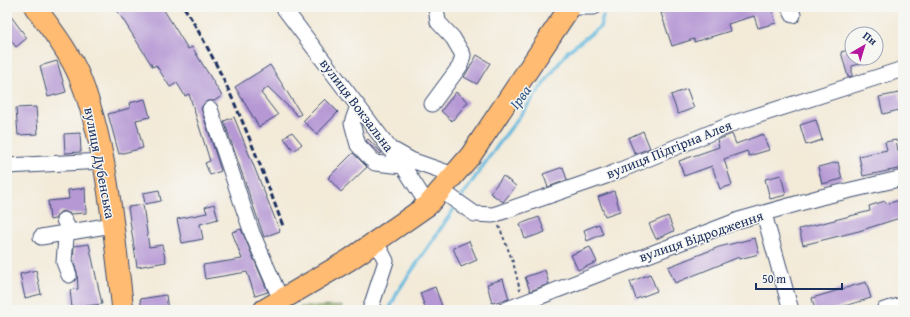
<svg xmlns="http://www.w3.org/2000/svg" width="910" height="317" font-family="'Gentium Book Plus',serif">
	<rect width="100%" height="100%" fill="#f6f6f2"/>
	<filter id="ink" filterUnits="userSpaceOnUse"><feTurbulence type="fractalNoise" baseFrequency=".025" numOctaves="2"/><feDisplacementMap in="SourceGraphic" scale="8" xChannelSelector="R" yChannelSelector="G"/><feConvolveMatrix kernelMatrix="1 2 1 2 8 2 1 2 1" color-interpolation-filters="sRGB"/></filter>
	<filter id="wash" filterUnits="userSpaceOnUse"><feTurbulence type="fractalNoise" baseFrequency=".012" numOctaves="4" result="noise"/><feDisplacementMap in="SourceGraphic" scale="16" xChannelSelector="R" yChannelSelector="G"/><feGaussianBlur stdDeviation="0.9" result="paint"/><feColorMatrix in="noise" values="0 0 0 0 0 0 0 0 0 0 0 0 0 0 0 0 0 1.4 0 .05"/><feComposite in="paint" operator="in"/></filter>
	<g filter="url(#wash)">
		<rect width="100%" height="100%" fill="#f3ead8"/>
		<path fill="#9fbf67" stroke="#5d7762" d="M342 306V310H300V307Z"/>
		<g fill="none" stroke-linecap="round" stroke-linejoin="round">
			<path stroke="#60b8dd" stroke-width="3.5" d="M460 199 490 156 568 51 600 27 603 16
				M389 310 398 291 456 206"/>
		</g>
		<g id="blocks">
			<path fill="#b598d4" d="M115 7H162L188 49 192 47 222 96 214 101H207L201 108 221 171 210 175 205 163 210 161 189 94 185 96 177 83 170 87 156 65 153 67Z
				M679 7H775V9L772 10 776 23 758 28 754 16 728 24 730 31 694 42V39L672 46 661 13Z
				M7 11 27 38 16 47 7 35Z
				M852 49V58H870L871 61 852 66V76L848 77 841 52Z
				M477 55 490 63 477 84 464 77Z
				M57 61 66 92 48 97 40 66Z
				M270 65 301 114 298 116 268 87 261 93 278 115 259 127 235 87Z
				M687 89 694 108 678 114 671 95Z
				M456 92 468 102 452 121 441 111Z
				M899 93 903 109 883 114 879 97Z
				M145 99 150 117 136 120 143 148 119 154 108 114 130 108 129 103Z
				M325 99 338 112 317 134 303 121Z
				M36 107 38 134 18 135 16 108Z
				M234 117 280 231 264 237 224 121Z
				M816 120 822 140 806 145 800 125Z
				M643 131 650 148 635 154 628 138Z
				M292 132 302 144 294 151 284 138Z
				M80 133 81 152 65 153 64 134Z
				M732 134 736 144 763 134 769 150 749 156 747 151 724 159 732 185 720 189 712 166 684 176 679 161 719 147 717 140Z
				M368 139 382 153 380 154 366 141Z
				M896 140 898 151 903 150V168L863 176 859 156 887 150 885 142Z
				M353 153 367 167 341 192 328 178Z
				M838 162 842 179 822 184 818 167Z
				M563 167 567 180 548 187 543 174Z
				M781 175 786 195 770 199 765 179Z
				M503 176 516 186 503 202 490 193Z
				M85 188 86 213 70 214 64 211 60 212 55 219 50 220 48 201 69 199 68 190Z
				M159 190 161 201 145 204 143 193Z
				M614 191 620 211 605 216 598 197Z
				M903 199V217L859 231 803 245 799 229 870 211 869 206 885 201 886 204Z
				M214 204 218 219 200 224 203 239 182 243 177 219 207 213 205 207Z
				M143 205 149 247 162 245 166 262 137 267 128 207Z
				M668 216 674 231 656 239 649 224Z
				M539 217 545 232 525 239 520 224Z
				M599 224 603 234 587 241 584 230Z
				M241 229 268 292 255 296 247 272 205 279 203 265 242 259 232 232Z
				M755 238 759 254 739 259V257L675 283 668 267 719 247Z
				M469 241 477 260 461 267 453 248Z
				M89 244 102 304 72 308 70 290 78 289 77 272 73 261 74 246Z
				M590 247 597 262 578 270 571 255Z
				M36 270 41 294 25 298 20 274Z
				M545 270 549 284 530 291 525 277Z
				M650 274 657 291 636 299 630 282Z
				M503 279 509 299 492 303 487 284Z
				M866 282 871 298 831 310H815L812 298Z
				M435 287 442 306 433 310H426L420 293Z
				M166 295 168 310H142L140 299Z"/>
		</g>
	</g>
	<g filter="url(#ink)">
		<use href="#blocks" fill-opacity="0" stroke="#3b4b70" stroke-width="1"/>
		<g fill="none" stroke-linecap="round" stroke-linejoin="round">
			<g stroke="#3b4b70" stroke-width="17">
				<path id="minor" d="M283 7 403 166 428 205
					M569 7H594
					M789 7 793 15
					M432 104 460 66 463 55 453 38 438 22 436 7
					M358 106 352 123 358 145 375 163 403 166
					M210 109 252 233 281 300
					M395 151 411 160 454 175
					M7 166 103 161
					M442 191 475 214 493 215 606 176 734 123 903 69
					M764 214 791 310
					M64 220 67 226 64 262 69 275
					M41 237 112 225
					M370 310 386 261 376 242
					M505 310 739 220 821 197 903 178
					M884 310 903 305"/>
			</g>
			<g stroke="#3b4b70" stroke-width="23">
				<path id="highway" d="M35 7C51 29 70 53 80 78 108 147 114 237 123 310
					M264 310 349 260 428 205 471 155 570 7"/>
			</g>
			<path stroke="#3b4b70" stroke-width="2" stroke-dasharray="3 3" stroke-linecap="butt" d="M499 226 513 262 520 290
				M243 310 249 307"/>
			<use href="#minor" stroke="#fff" stroke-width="15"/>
			<use href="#highway" stroke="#febb71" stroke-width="21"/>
			<path stroke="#1b2f5e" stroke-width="3" stroke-dasharray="6 3" stroke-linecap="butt" d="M184 7C227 76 255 150 283 226"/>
		</g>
	</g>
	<g text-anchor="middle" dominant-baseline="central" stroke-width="3" stroke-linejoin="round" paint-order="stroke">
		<g font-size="14" fill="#1b2f5e" stroke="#f6f6f2">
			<text transform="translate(357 105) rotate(53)">вулиця Вокзальна</text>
			<text transform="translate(669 149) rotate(-22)">вулиця Підгірна Алея</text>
			<text transform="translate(100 163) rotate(79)">вулиця Дубенська</text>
			<text transform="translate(701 236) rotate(-19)">вулиця Відродження</text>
		</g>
		<g font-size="15" font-style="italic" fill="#305884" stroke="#f6f6f2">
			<text transform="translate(520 97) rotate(-54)">Ірва</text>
		</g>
	</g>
	<rect width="910" height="317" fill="none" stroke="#f6f6f2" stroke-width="24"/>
	<g transform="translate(864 46) rotate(38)"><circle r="19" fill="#f6f6f2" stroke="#9ea6b7"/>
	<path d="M0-3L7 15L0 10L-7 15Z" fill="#b5179e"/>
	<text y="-6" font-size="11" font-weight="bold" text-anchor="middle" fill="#1b2f5e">Пн</text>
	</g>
	<path d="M756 283v6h86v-6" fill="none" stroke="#1b2f5e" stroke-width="2"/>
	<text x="762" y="283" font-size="12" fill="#1b2f5e" stroke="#f6f6f2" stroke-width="3" paint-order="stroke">50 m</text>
</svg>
